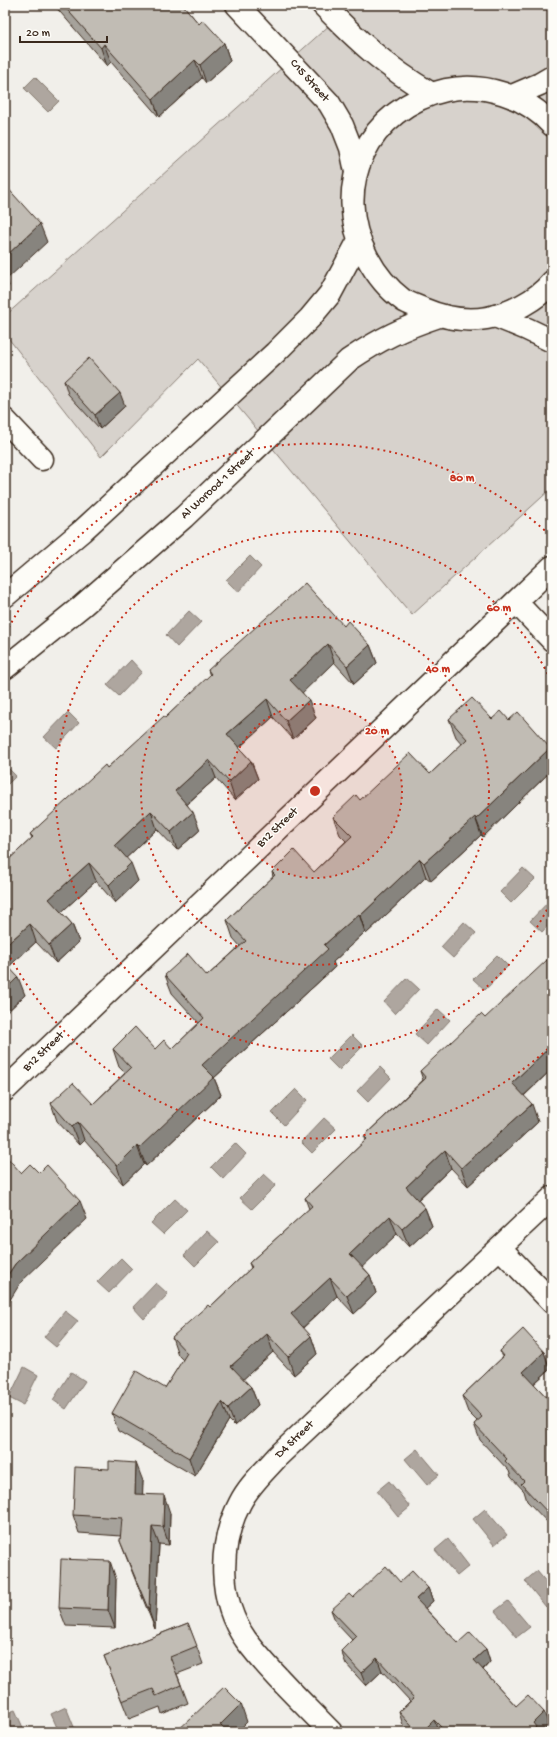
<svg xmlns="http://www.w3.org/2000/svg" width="557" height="1737" font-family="'Gochi Hand',sans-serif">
	<rect width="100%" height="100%" fill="#f1efea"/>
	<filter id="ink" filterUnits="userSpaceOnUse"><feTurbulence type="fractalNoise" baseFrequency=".025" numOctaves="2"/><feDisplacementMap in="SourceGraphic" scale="8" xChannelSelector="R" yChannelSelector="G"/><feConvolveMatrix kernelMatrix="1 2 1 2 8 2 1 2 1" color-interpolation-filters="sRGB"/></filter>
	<g filter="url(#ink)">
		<path fill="#d7d2cc" stroke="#897e75" d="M352 5H552V488L412 615 198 359 101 457 5 334V316Z"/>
		<path fill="#aea69f" stroke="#80746b" d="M35 77 59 101 48 112 24 88Z
			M250 556 261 567 238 592 226 580Z
			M189 611 201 622 177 647 166 635Z
			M131 660 142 672 119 696 107 685Z
			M68 712 79 723 56 748 44 737Z
			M5 765 16 776 5 787Z
			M523 868 535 879 511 903 500 892Z
			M552 898V921L542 932 530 921Z
			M464 922 476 933 453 958 441 947Z
			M497 955 508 966 485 990 473 979Z
			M407 978 419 989 395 1014 384 1002Z
			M438 1009 450 1020 427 1045 415 1034Z
			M352 1035 363 1046 339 1070 328 1059Z
			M380 1067 391 1078 368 1102 357 1091Z
			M296 1089 307 1100 284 1125 272 1113Z
			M324 1118 336 1129 312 1153 301 1142Z
			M235 1143 246 1154 223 1179 211 1167Z
			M264 1174 276 1185 252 1209 240 1198Z
			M175 1199 187 1210 163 1234 151 1223Z
			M207 1231 219 1242 195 1266 184 1255Z
			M121 1258 132 1269 109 1293 97 1282Z
			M156 1283 168 1294 144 1319 133 1307Z
			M65 1311 78 1321 56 1347 44 1337Z
			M24 1367 38 1375 23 1405 9 1398Z
			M71 1372 85 1381 66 1409 53 1400Z
			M417 1449 439 1475 427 1485 405 1459Z
			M389 1481 410 1507 398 1517 377 1491Z
			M485 1509 507 1535 494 1545 473 1519Z
			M448 1539 469 1566 457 1576 435 1550Z
			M537 1571 552 1589V1603L546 1607 525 1581Z
			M508 1601 530 1627 517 1637 495 1611Z
			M66 1707 76 1732H59L51 1714Z
			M15 1710 25 1732H7L5 1728V1714Z"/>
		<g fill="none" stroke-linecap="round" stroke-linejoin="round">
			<g stroke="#3b2a1e" stroke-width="25">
				<path id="street" d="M237 5 329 103 342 125 351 148 356 172
					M323 5C358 41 386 67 430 93
					M495 316 527 329 552 341
					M5 420 42 459
					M516 602 552 640
					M5 1090 552 567
					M500 1248 552 1302
					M331 1732C303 1703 270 1672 246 1640 218 1601 218 1545 240 1503 249 1485 265 1471 278 1456L552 1198"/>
			</g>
			<g stroke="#3b2a1e" stroke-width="25">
				<path id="secondary" d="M512 96 540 84 552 77
					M552 125C526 96 484 82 446 90 369 107 329 187 367 257 376 274 388 289 403 300 409 304 417 306 423 309 444 318 464 322 487 318 510 314 537 300 552 282
					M5 596 82 531 275 353 310 318 330 294 358 242
					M5 668 82 606 184 517 349 360C380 339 403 328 439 316"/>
			</g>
			<use href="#street" stroke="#fdfcf7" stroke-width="22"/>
			<use href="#secondary" stroke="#fdfcf7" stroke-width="22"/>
		</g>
		<path fill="#a6a29b" stroke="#3b2a1e" d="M54 5H183L199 24 224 43 230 61 206 83 202 78 159 117 111 62 107 66Z
			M64 381 125 406 100 429 68 394Z
			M344 626 370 645 377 663 354 684 334 662 302 692 316 718 293 739 273 717 239 748 251 761 258 779 235 800 216 778 187 804 200 830 177 850 157 829 126 858 138 881 115 903 96 881 61 912 72 924 79 942 56 963 36 942 8 967 25 995 5 1014V863L32 838 30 834 165 718 210 676 208 670Z
			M449 719 509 720 550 748 552 752V770L483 837 481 835 431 881 426 877 366 934 365 932 333 962 335 967 214 1078 221 1095 146 1166 144 1164 123 1184 84 1140 79 1145 57 1121 51 1103 93 1104 125 1073 119 1067 113 1049H172L199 1023 172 993 165 975 207 976 240 946 233 938 227 920 273 877 272 872H314L346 841 340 835 333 817 360 800 430 774 462 744 456 737Z
			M552 965V1069L524 1096 538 1122 468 1186 451 1168 418 1200 425 1208 432 1226 409 1247 397 1234 362 1266 370 1275 376 1293 354 1314 337 1296 303 1328 311 1336 317 1354 294 1375 273 1352 243 1379 251 1387 258 1405 235 1426 229 1420 195 1476 118 1431 112 1413 165 1388 183 1360 178 1355 172 1337 210 1307 251 1268 249 1263 309 1209 305 1198 366 1140 364 1136 423 1080 420 1071Z
			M500 1351 544 1352 550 1369 534 1384 552 1403V1527L527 1501 524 1491 511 1477 509 1471 480 1440 474 1424 477 1421 468 1412 462 1396 502 1358Z
			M143 1481 142 1494 170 1513 169 1545 159 1544 155 1629 127 1559 120 1541 121 1536 79 1533 73 1515Z
			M116 1579 115 1628 66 1626 59 1608Z
			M400 1582 428 1588 433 1601 425 1608 458 1643 486 1649 490 1662 483 1670 516 1706 544 1712 549 1725 542 1732H410L403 1725 399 1712 410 1701 382 1671 366 1686 346 1664 341 1651 352 1640 336 1623 331 1610 353 1598Z
			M188 1623 203 1664 177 1674 188 1703 162 1714 160 1707 129 1719 104 1656Z"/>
		<path fill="#87847e" stroke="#3b2a1e" d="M224 43 230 61 206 83 200 65Z
			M104 44 111 62 107 66 101 48Z
			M195 60 202 78 159 117 153 99Z
			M40 224 47 242 7 279 9 286 5 290V257Z
			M120 393 125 406 100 429 95 415Z
			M328 644 334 662 297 698 290 680Z
			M370 645 377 663 354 684 347 666Z
			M267 699 273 717 234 752 227 734Z
			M309 700 316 718 293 739 286 721Z
			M550 748 552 752V770L483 837 476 819Z
			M209 760 216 778 181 809 175 791Z
			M251 761 258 779 235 800 229 782Z
			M151 811 157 829 121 863 115 845Z
			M193 812 200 830 177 850 171 832Z
			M475 817 481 835 431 881 424 863Z
			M420 859 426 877 366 934 360 916Z
			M89 863 96 881 56 917 49 899Z
			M131 863 138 881 115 903 109 885Z
			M359 914 365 932 333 962 335 967 214 1078 221 1095 146 1166 139 1148 202 1065 324 945Z
			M30 924 36 942 5 970V946Z
			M72 924 79 942 56 963 49 945Z
			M18 977 25 995 5 1014V990Z
			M551 1046 552 1048V1069L518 1101 512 1083Z
			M532 1104 538 1122 468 1186 461 1168Z
			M78 1122 84 1140 79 1145 72 1127Z
			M137 1146 144 1164 123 1184 117 1166Z
			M445 1150 451 1168 412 1205 406 1187Z
			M80 1201 87 1219 21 1282 5 1308V1279L15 1264Z
			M425 1208 432 1226 409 1247 402 1229Z
			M390 1216 397 1234 357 1272 350 1254Z
			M370 1275 376 1293 354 1314 347 1296Z
			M330 1278 337 1296 298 1332 291 1314Z
			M267 1334 273 1352 238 1384 231 1366Z
			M311 1336 317 1354 294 1375 288 1357Z
			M544 1352 550 1369 529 1388 523 1372Z
			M251 1387 258 1405 235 1426 228 1408Z
			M222 1402 229 1420 195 1476 189 1458Z
			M136 1463 143 1481 142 1512 135 1494Z
			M164 1495 170 1513 169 1545 163 1527Z
			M152 1526 159 1544 155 1629 149 1611Z
			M110 1561 116 1579 115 1628 108 1610Z
			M428 1588 433 1601 421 1612 416 1599Z
			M486 1649 490 1662 479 1673 474 1660Z
			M377 1658 382 1671 366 1686 361 1673Z
			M241 1704 247 1722 237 1732H222L220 1725Z
			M544 1712 549 1725 542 1732H531L533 1723Z
			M434 1720 439 1732H422Z"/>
		<path fill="#c1bcb4" stroke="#3b2a1e" d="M63 5H183L199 24 203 20 224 43 200 65 195 60 153 99 104 44 101 48Z
			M5 185 40 224 5 257Z
			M89 358 120 393 95 415 64 381Z
			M305 583 344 626 348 621 370 645 347 666 328 644 290 680 309 700 286 721 267 699 227 734 251 761 229 782 209 760 175 791 193 812 171 832 151 811 115 845 131 863 109 885 89 863 49 899 72 924 49 945 30 924 5 946V863L33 837 30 834 105 765 107 768 164 716 165 718 211 674 208 670Z
			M472 698 492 719 501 711 509 720 518 712 550 748 476 819 475 817 424 863 420 859 360 916 359 914 324 945 328 949 202 1065 214 1077 139 1148 137 1146 117 1166 78 1122 72 1127 51 1103 73 1083 93 1104 131 1068 113 1049 135 1027 155 1049 164 1040 172 1049 204 1018 165 975 188 954 207 976 246 941 227 920 275 875 272 872 294 850 314 872 352 836 333 817 356 795 360 800 410 753 430 774 467 739 449 719Z
			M547 960 552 965V1047L551 1046 512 1083 532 1104 461 1168 445 1150 406 1187 425 1208 402 1229 390 1216 350 1254 370 1275 347 1296 330 1278 291 1314 311 1336 288 1357 267 1334 231 1366 251 1387 228 1408 222 1402 189 1458 112 1413 136 1371 165 1388 187 1353 172 1337 208 1305 210 1307 252 1267 249 1263 312 1206 305 1198 367 1139 364 1136 426 1078 420 1071 481 1014 485 1018Z
			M5 963 18 977 5 990Z
			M5 1155 21 1173 30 1164 39 1173 47 1165 80 1201 15 1264 5 1279Z
			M523 1329 544 1352 523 1372 552 1403V1517L521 1484 524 1481 505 1461 507 1459 474 1424 482 1417 462 1396 504 1356 500 1351Z
			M109 1461 136 1463 135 1494 164 1495 163 1527 152 1526 149 1611 120 1541 122 1518 73 1515 75 1467 109 1469Z
			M61 1559 110 1561 108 1610 59 1608Z
			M386 1566 400 1582 412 1571 428 1588 416 1599 458 1643 470 1632 486 1649 474 1660 516 1706 528 1695 544 1712 533 1723 536 1727 531 1732H446L434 1720 422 1732H417L399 1712 414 1698 377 1658 361 1673 341 1651 356 1636 331 1610 349 1594 353 1598Z
			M188 1623 197 1646 170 1657 181 1685 156 1696 153 1689 122 1701 104 1656Z
			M224 1687 241 1704 220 1725 227 1732H176Z"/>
	</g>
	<circle cx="315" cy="791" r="87" fill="#c8321e" fill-opacity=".12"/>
	<g fill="none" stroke="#c8321e" stroke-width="2" stroke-dasharray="2 4">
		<circle cx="315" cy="791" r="87"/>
		<circle cx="315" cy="791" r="174"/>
		<path d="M552 899A260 260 0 1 1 552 683"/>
		<path d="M552 1045A347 347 0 0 1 6 949M6 633A347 347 0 0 1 552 537"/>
	</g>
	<g text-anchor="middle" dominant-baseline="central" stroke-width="3" stroke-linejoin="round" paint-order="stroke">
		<g font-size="12" fill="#3b2a1e" stroke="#fdfcf7">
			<text transform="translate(309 81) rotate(48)">C15 Street</text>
			<text transform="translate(218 485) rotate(-43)">Al Worood 1 Street</text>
			<text transform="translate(278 828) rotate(-44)">B12 Street</text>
			<text transform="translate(44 1052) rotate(-44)">B12 Street</text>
			<text transform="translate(295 1440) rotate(-44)">D4 Street</text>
		</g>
	</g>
	<circle cx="315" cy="791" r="6" fill="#c8321e" stroke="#fdfcf7" stroke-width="2"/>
	<g font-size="12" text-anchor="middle" font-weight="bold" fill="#c8321e" stroke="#fdfcf7" stroke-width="3" stroke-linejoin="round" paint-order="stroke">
		<text x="462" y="481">80 m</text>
		<text x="499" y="611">60 m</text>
		<text x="438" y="672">40 m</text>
		<text x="377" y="734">20 m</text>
	</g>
	<rect width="557" height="1737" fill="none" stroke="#fdfcf7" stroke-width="20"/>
	<rect x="10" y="10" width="537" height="1717" fill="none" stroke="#3b2a1e" stroke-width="1.5" filter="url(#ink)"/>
	<path d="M20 36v6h87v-6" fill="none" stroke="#3b2a1e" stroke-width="2"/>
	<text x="26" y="36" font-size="12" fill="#3b2a1e" stroke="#fdfcf7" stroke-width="3" paint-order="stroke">20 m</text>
</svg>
